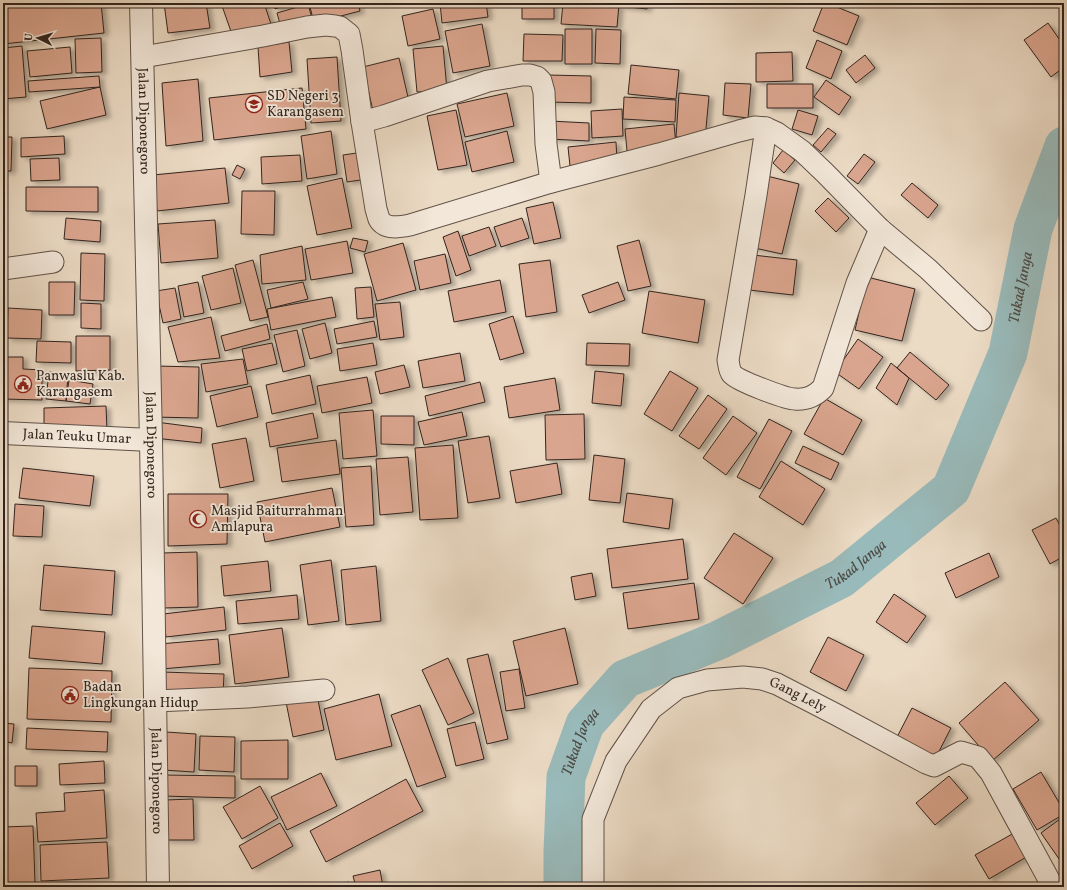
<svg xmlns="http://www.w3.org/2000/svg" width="1067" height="890" font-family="Vollkorn,serif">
	<defs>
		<filter id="shadow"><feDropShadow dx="4.5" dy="2.5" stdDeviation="2" flood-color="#0004"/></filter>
	</defs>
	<rect width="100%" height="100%" fill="#ebdac4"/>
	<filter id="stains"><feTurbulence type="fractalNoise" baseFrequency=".005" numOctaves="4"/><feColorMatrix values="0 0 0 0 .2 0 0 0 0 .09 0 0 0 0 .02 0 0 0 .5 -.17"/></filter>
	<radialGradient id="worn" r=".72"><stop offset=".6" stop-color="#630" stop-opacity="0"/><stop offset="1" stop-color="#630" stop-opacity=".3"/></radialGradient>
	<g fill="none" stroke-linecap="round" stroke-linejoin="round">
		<path stroke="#99baba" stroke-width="39" id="s1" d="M563 887V852L566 777 585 724 625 679 719 640 842 578 951 489 1008 353 1033 229 1064 146"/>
	</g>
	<path fill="#daa58e" stroke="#32251e" filter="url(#shadow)" d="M3 3H101L104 33 3 44Z
		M164 3H206L210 28 168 33Z
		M221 3H264L272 27 234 40Z
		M273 3H293L275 9Z
		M309 3H358L360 11 314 23Z
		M440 3H486L488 17 442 23Z
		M522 3H554V19H522Z
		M563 3 619 4 617 27 561 24Z
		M621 3H648L647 9 621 6Z
		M824 3H827L859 16 847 45 813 31Z
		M308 4 313 22 282 31 277 13Z
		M433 9 440 39 408 46 402 16Z
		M1048 23 1064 46V67L1051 77 1024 40Z
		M482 24 490 66 453 73 445 31Z
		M565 29H592V64H565Z
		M596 29 621 30 620 64 595 63Z
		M524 34 563 35 562 61H523Z
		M101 38 102 72 76 73 75 39Z
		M817 40 842 51 831 79 806 68Z
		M289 42 292 72 260 77 258 47Z
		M22 46 26 97 3 99V48Z
		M443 46 447 90 417 92 413 49Z
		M70 47 72 73 30 77 27 51Z
		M792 52 793 81 756 82V53Z
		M865 55 875 68 856 83 846 70Z
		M337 57 341 121 311 123 307 59Z
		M399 58 410 106 374 115 363 67Z
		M631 65 679 70 676 99 628 94Z
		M548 75 591 76V103L548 102Z
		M99 76 100 87 29 92 28 81Z
		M198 79 203 141 166 146 162 83Z
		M826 80 851 97 839 115 814 97Z
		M725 83 751 84 748 118 723 115Z
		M767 84H813V108H767Z
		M100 87 106 115 47 129 40 101Z
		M302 88 306 129 214 140 209 98Z
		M507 93 514 126 465 137 457 104Z
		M679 93 709 96 705 139 676 137Z
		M624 97 676 100 675 122 623 119Z
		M622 109 623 136 592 138 591 111Z
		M456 110 467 165 438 170 427 116Z
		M798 110 818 116 812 135 792 129Z
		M549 121 589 123V141L549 139Z
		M674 124 676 146 627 151 625 129Z
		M828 128 836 134 821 152 813 145Z
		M331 131 337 174 307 179 301 136Z
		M507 131 514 162 472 172 465 142Z
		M64 136 65 154 21 157V138Z
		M3 137H12L11 171H3Z
		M616 142 617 161 570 166 568 147Z
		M783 150 795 160 784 173 773 163Z
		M364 152 367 179 347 182 343 155Z
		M864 154 875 162 858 184 847 176Z
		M300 155 302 181 262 184 261 157Z
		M59 158 60 180 31 181 30 159Z
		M237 165 245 169 240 179 232 175Z
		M225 168 229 203 157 211 153 175Z
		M767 176 799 184 782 254 750 247Z
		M342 178 352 228 317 235 307 186Z
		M912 183 938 205 928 218 901 195Z
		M26 187H98V212L26 211Z
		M242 191H275L274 235 241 234Z
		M828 198 849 218 836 232 815 211Z
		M553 202 561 238 534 244 526 208Z
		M66 218 101 221 100 242 64 239Z
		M522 218 529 238 501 247 494 227Z
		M215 220 218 258 161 263 158 224Z
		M489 227 496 246 469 256 462 236Z
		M458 231 471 270 456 276 443 237Z
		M353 238 368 241 365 252 350 248Z
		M639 240 651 286 628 291 617 246Z
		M347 241 353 273 311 280 305 249Z
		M403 243 416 290 377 301 364 254Z
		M302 246 306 280 262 284 260 255Z
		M81 253 105 254 104 301 80 300Z
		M445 254 451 283 420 290 414 261Z
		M753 255 797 260 793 295 749 290Z
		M253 260 268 317 250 321 235 265Z
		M550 260 557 312 526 317 519 264Z
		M233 268 241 303 211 310 202 276Z
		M867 277 915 289 902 341 855 330Z
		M500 280 506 312 454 322 448 291Z
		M49 282H75L74 315H49Z
		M198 282 204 313 184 317 178 286Z
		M303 282 308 299 271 308 267 290Z
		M618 282 625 300 589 313 582 295Z
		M371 287 374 317 357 319 355 288Z
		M175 288 181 319 163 323 156 291Z
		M649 291 705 300 698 343 642 333Z
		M332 297 336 317 271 330 267 309Z
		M400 302 404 337 380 340 375 304Z
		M81 303 101 304V329L81 328Z
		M8 308 42 310 41 339 7 338Z
		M513 316 524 353 500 360 489 324Z
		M211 317 220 358 178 362 168 327Z
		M374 321 377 337 337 344 334 329Z
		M325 323 332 353 310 359 302 329Z
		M267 324 270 339 225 351 221 336Z
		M297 330 305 366 283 372 274 335Z
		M76 336H110V370L76 371Z
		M858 339 883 357 859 389 835 372Z
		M37 341 71 342V363L36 362Z
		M272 343 277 364 247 371 242 349Z
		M373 343 377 365 340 371 337 349Z
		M587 343 630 344 629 366 586 365Z
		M910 352 949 385 936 400 897 368Z
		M460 353 465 381 423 388 418 361Z
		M3 357H23V369L42 370V400L3 399Z
		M243 359 248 384 206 392 201 364Z
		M891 363 909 378 897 405 876 388Z
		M404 365 410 387 380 394 375 372Z
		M155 366 199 367 198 418 154 417Z
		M595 371 624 374 621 406 592 403Z
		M670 371 698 388 672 431 644 414Z
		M49 372 68 374 66 401 46 399Z
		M310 375 316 404 272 414 266 385Z
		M367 377 372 403 322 413 317 386Z
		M555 378 560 410 509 418 504 387Z
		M69 380 93 384 90 404 66 401Z
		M480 382 485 402 429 416 425 396Z
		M251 386 258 417 217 427 210 396Z
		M708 395 727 409 699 449 679 436Z
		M824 398 862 420 843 455 804 434Z
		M106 406 107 431 44 433V408Z
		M373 410 377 456 343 459 339 413Z
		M462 412 467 436 424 445 418 422Z
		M313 413 318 438 270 447 266 423Z
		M584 414 585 459 546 460 545 415Z
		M381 416H414V445L381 444Z
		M733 416 757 433 726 475 703 458Z
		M769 419 792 431 760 489 737 477Z
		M156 422 202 428 201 443 154 438Z
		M489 436 500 498 468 503 458 441Z
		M246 438 254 481 220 488 212 444Z
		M336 440 340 474 282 482 277 448Z
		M453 445 458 518 420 520 415 448Z
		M803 446 839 463 831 480 795 463Z
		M594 455 625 459 620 503 589 500Z
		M408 457 413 512 380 515 376 459Z
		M781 461 825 489 803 525 759 497Z
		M557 463 562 494 516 503 510 471Z
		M371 466 374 525 346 527 341 468Z
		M23 468 94 476 90 506 19 498Z
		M332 488 340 527 265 542 257 502Z
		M627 493 673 499 669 529 623 522Z
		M168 494H228L227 544 168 546Z
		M15 504 44 506 42 537 13 536Z
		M1056 518 1064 533V556L1050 564 1032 530Z
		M734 533 773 558 743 604 704 578Z
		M683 539 688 579 612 588 607 549Z
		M197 552 198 607 164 608 162 553Z
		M989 553 999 577 956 598 945 573Z
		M331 560 339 621 308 625 300 565Z
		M268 561 271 591 224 596 221 566Z
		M44 565 115 571 112 615 40 610Z
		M376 566 381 621 346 625 341 570Z
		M592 573 596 596 575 600 571 577Z
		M694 583 699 619 628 629 623 593Z
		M894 594 926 616 907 643 876 622Z
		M297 595 299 619 238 624 236 601Z
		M224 607 226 630 166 637 163 614Z
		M32 626 105 632 102 664 29 658Z
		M282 628 289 677 235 684 229 635Z
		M565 628 578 684 526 696 513 641Z
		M828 637 864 655 846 691 810 672Z
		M218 639 220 664 161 669 159 644Z
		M488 654 508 739 487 744 467 659Z
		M448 658 474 713 448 725 422 670Z
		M29 668 112 671 111 722 27 719Z
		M519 669 525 708 506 711 500 672Z
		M162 672 224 674 223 695 161 692Z
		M1005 682 1039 720 992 761 959 723Z
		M379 694 392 746 336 760 324 709Z
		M317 695 324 730 293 737 286 702Z
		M420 705 446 777 417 787 391 715Z
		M912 708 951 728 933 763 894 743Z
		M475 722 484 759 456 766 447 729Z
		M3 723 14 724 12 743 3 741Z
		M27 728 108 732 107 752 26 749Z
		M166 732 196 734 194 772 163 770Z
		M200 736 235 737 234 772 199 770Z
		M288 740V779H241V741Z
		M104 761 105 783 60 785 59 764Z
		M15 766H37V786H15Z
		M1041 772 1064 811V814L1037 830 1013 789Z
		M321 773 337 806 287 830 271 797Z
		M164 775 235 776V798L163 796Z
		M949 776 968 798 935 825 916 803Z
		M406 779 423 811 326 862 310 831Z
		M260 786 278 818 242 839 223 807Z
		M104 790 107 838 38 842 36 813 65 811 64 793Z
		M193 799 194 840H165V800Z
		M1064 816V866L1041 833Z
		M280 823 293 846 252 869 239 846Z
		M33 826 35 884 3 885V827Z
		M1014 833 1028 856 989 879 975 855Z
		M107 842 109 878 41 881 40 845Z
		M380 870 383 887H356L353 876Z
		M349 882 351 887H329Z"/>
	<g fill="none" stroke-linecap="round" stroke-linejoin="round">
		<g stroke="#605248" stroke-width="23">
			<g id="minor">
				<path d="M143 57 263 36 307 27 326 25 335 26 340 27 349 34 352 50 362 122 376 209C377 212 378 216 379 219 385 230 400 227 410 225L551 182 659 154 739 131 755 127 766 128 777 133 802 151 825 173 880 229 928 269 981 320"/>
				<path d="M362 122 384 116 488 81 522 75H530L537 77 541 81 544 92 546 144 551 182"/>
				<path d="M766 128 756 195 728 360C729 365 729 370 732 374 738 381 786 399 795 399 807 400 815 396 823 388L857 283 880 229"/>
				<path d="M3 269 53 262"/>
				<path d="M155 701 248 697 324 690"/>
				<path id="s2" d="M593 887V819L616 761 651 709 678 688 707 680 743 677 762 679 777 684 837 715 926 763 934 766 961 752 978 757 991 773 1053 887"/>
			</g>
		</g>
		<g stroke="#605248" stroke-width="24">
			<g id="tertiary">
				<path id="s3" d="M141 3 151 440 158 887"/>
				<path id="s4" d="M3 433 151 440"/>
			</g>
		</g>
		<use href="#minor" stroke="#f2e7d9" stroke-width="21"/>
		<use href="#tertiary" stroke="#f2e7d9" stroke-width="22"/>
	</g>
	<defs>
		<g id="school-ring" transform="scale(0.9)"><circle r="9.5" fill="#f2e7d9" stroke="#8f2418" stroke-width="1.5"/><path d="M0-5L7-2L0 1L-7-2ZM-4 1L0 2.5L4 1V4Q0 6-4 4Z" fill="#8f2418"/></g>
		<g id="civic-ring" transform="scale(0.9)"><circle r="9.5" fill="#f2e7d9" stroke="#8f2418" stroke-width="1.5"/><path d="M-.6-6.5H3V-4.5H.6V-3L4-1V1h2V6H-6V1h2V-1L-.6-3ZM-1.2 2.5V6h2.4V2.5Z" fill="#8f2418"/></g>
		<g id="mosque-ring" transform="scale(0.9)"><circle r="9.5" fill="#f2e7d9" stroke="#8f2418" stroke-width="1.5"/><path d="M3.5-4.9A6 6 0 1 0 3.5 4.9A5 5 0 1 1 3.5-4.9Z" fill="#8f2418"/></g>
	</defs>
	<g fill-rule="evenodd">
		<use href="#school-ring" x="254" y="104"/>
		<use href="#civic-ring" x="23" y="384"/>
		<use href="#mosque-ring" x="198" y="519"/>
		<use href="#civic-ring" x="70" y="695"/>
	</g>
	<g text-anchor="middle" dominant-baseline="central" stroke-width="3.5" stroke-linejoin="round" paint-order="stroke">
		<g font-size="14" fill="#32251e" stroke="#f2e7d9" text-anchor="start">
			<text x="267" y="96">SD Negeri 3<tspan x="267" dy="16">Karangasem</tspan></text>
			<text x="36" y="376">Panwaslu Kab.<tspan x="36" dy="16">Karangasem</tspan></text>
			<text x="211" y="511">Masjid Baiturrahman<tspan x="211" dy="16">Amlapura</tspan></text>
			<text x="83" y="687">Badan<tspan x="83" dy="16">Lingkungan Hidup</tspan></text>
		</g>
		<g font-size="14" fill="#32251e" stroke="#f2e7d9">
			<text stroke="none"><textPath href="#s3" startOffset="118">Jalan Diponegoro</textPath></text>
			<text stroke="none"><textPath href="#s4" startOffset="74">Jalan Teuku Umar</textPath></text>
			<text stroke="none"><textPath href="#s3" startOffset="442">Jalan Diponegoro</textPath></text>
			<text stroke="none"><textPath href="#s2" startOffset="352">Gang Lely</textPath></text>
			<text stroke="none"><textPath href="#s3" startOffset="778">Jalan Diponegoro</textPath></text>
		</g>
		<g font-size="15" font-style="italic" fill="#4c4a45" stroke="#f2e7d9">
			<text stroke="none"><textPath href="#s1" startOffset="821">Tukad Janga</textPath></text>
			<text stroke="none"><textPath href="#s1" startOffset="485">Tukad Janga</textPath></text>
			<text stroke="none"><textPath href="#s1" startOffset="148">Tukad Janga</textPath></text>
		</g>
	</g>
	<rect width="1067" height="890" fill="none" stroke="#ebdac4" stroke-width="16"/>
	<rect x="4" y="4" width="1059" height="882" fill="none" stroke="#32251e" stroke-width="2"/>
	<rect x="8" y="8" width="1051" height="874" fill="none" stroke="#32251e"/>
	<g transform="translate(38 38) rotate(275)" stroke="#f2e7d9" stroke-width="3" paint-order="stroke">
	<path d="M0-3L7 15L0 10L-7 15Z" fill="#32251e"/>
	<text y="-6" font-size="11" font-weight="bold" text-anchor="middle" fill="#32251e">U</text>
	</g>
	<rect width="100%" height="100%" filter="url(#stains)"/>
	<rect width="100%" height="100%" fill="url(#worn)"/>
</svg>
